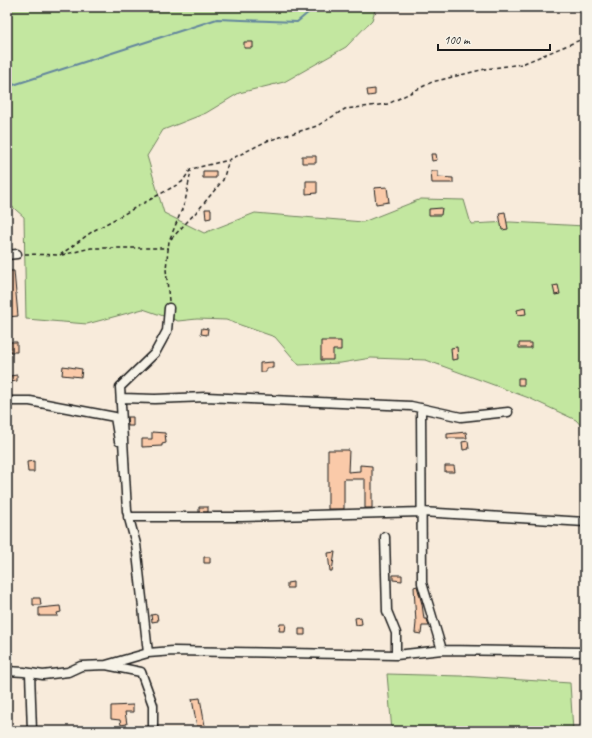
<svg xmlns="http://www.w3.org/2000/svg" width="592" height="738" font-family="Caveat,sans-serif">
	<rect width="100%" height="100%" fill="#f8ebdb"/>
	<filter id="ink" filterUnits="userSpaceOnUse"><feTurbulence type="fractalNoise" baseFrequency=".025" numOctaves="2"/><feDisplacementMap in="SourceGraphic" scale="8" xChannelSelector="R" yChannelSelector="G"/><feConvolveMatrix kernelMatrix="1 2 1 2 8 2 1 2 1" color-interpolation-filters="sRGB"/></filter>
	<g filter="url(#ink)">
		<path fill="#c3e7a0" stroke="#70825e" d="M7 7H376L372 20 346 47 284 82 239 93 206 113 163 130 147 156 164 213 204 233 255 213 363 222 421 199 464 200 471 224 510 222 585 226V430L576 420 529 398 426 360 371 358 341 363 299 365 275 337 226 320 197 319 178 321 143 309 87 324 26 319 24 217 7 202Z
			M387 674 461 676 570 683 573 731H392Z"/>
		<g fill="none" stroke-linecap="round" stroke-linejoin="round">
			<path stroke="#63869d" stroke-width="2" d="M7 87 217 19 297 22 315 7"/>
		</g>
		<path fill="#facaa9" stroke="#1c1c1c" d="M244 42H253V48H244Z
			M375 89V95L368 96 367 90Z
			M431 154H436L437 160 432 161Z
			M302 156H316V163H302Z
			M203 171H216V178H203Z
			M431 171H438V177L453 178V183H432Z
			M306 181H317V193L306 194Z
			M387 187 389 202 376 204 374 188Z
			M442 208 441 215H429V209Z
			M205 209H211V218L206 219Z
			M505 212 508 229 502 230 499 213Z
			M7 271H14L18 316 7 317Z
			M558 285 560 294 555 295 553 286Z
			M525 308 526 314 518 315 517 310Z
			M202 328 208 329 207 335 201 334Z
			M321 341H341V350H333V360H321Z
			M10 342H17V352H10Z
			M519 343H531V348H519Z
			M457 347 458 359 452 360 451 348Z
			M273 362V368H266V372H260V363Z
			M63 366 82 369 81 377 62 375Z
			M17 375V381L10 382V376Z
			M518 378H524V385H518Z
			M127 417H133V426H128Z
			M152 432 165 433 166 443 162 444V446L142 447V439H152Z
			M466 432 467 438H447V434Z
			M468 441 469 449 463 450 462 442Z
			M328 450H349L348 472 360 471V465L372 466V508H365V479H344V509H328Z
			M34 461V472H28L27 462Z
			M445 466H454L455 472H445Z
			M199 507H208V512H199Z
			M335 552 332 571H330L328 553Z
			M204 557H210V563H204Z
			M393 575H402V581L393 580Z
			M293 582V588H287V583Z
			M417 586 422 604 424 619H427L429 626H422L421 634 415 633 416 623 414 587Z
			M33 598H40L41 605H33Z
			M60 606 61 612 57 613 58 616H39V608Z
			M157 614 158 621 152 622 151 615Z
			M361 617 362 624 356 625 355 618Z
			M280 624H286L285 631H279Z
			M299 629H305V635H299Z
			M200 698 205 726 197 727 192 699Z
			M133 705V712H125L127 724 121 725 120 720 111 719V706Z"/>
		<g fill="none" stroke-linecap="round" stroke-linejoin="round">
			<g stroke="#1c1c1c" stroke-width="11">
				<path id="minor" d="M7 255 17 254
					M121 398 155 399 206 397 411 406 461 417 508 412
					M7 401H30L115 417 119 441
					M421 408 422 583 442 650
					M128 517H241L422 512 585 522
					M385 537 387 611 396 633V655
					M148 653 173 651 396 655 442 650 585 652
					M106 665 148 653 136 544 127 511 120 387 155 353 167 331 169 308
					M7 671 24 672 43 675 68 672 81 666 106 665 141 672 153 705V731
					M30 673 32 731"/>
			</g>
			<path stroke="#1c1c1c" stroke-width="1.5" stroke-dasharray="4 3" stroke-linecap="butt" d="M171 239 200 208 223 180 229 160
				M25 254 60 255 93 231 182 182 191 169 229 160 267 141 317 126 345 109 388 104 432 82 485 69 522 64 585 38
				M62 255 91 248H169
				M169 301 166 269 169 241 185 202 191 171"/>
			<use href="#minor" stroke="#f7f3e8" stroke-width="8"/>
		</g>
	</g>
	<rect width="592" height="738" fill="none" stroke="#f7f3e8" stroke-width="24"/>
	<rect x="12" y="12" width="568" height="714" fill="none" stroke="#1c1c1c" stroke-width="1.5" filter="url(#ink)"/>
	<path d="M438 44v6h112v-6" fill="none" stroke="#1c1c1c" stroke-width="2"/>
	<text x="444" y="44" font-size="12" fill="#1c1c1c" stroke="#f7f3e8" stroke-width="3" paint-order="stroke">100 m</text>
</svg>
